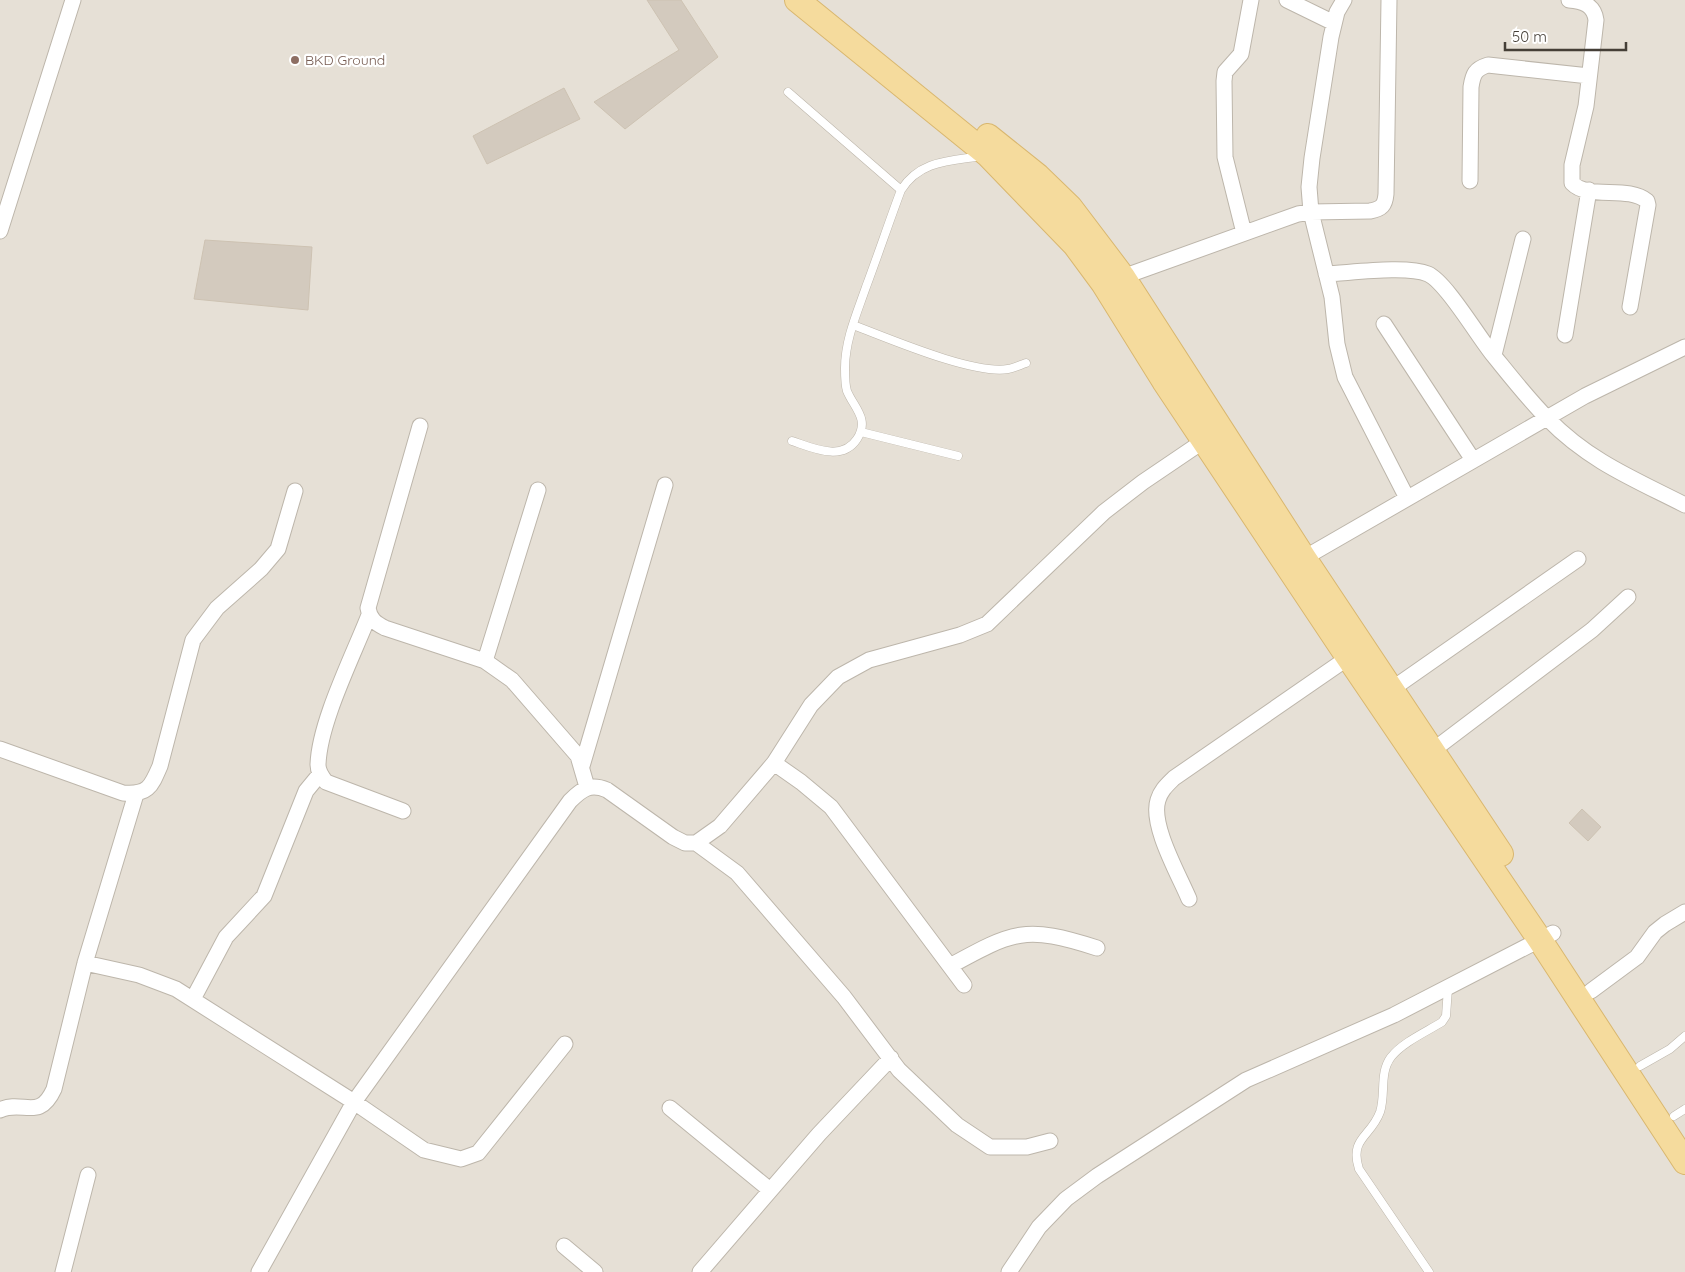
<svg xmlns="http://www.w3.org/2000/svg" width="1685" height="1272" font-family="Quicksand,sans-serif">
	<rect width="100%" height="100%" fill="#f2efe7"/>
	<path fill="#e6e0d6" d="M0 0H1685V1272H0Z"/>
	<path fill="#d3cabe" stroke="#cdc2b2" d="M647 0H681L718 57 625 129 594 102 679 50Z
		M564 88 580 119 487 164 473 136Z
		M205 240 312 247 308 310 194 299Z
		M1582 809 1601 827 1588 841 1569 823Z"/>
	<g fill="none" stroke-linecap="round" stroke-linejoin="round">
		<g stroke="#bdb6ab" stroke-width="9">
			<path id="lane" d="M788 92 901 190
				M853 325C888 338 973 375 1008 369 1014 368 1020 365 1026 363
				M861 432 958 456
				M792 441C813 448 842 462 857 439 870 419 854 408 847 391 845 385 845 374 845 368 845 340 857 313 866 287 878 255 889 222 901 190 920 160 950 161 982 156
				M1640 1066 1670 1049 1685 1036
				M1674 1116 1685 1109
				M1429 1272 1359 1169C1349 1138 1371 1137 1380 1112 1386 1094 1379 1073 1391 1057 1403 1042 1426 1032 1442 1022L1446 1016 1448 988"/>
		</g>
		<g stroke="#bdb6ab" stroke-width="17">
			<path id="street" d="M1287 0 1334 23
				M1344 0 1337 12 1331 37 1312 158 1309 187 1311 212 1332 297 1337 344 1345 377 1407 498
				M1569 0C1583 1 1594 5 1596 20L1586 106 1572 165V183C1588 200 1628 185 1647 201L1648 205 1630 307
				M1470 181 1471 87C1473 74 1475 69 1488 65L1589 76
				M0 231 73 0
				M1244 233 1225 157 1224 81 1225 72 1241 54 1251 0
				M1326 274C1350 273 1407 265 1428 274 1446 282 1479 338 1494 356 1511 377 1529 400 1548 419 1589 461 1634 479 1685 505
				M1117 279 1298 214 1311 212 1370 211C1382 209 1385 205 1386 194L1389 0
				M1384 324 1473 460
				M1565 335 1589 190
				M1494 355 1523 239
				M420 426 368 608C370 619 375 623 385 628L485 661 512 680 578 756 587 787
				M1304 558 1585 396 1685 347
				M369 615C353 656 319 723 318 765 318 772 322 777 326 782L403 811
				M485 661 538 490
				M1392 689 1578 559
				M0 749 123 793C148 795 151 787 160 766L193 640 217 608 261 569 278 549 295 491
				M1432 751 1592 630 1628 597
				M774 763 801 782 831 807 964 985
				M582 766 665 485
				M696 843 737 873 844 997 899 1070 957 1125 990 1147H1027L1050 1141
				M1189 899C1179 875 1150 825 1158 800 1161 790 1167 785 1174 778L1355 653
				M85 963 139 975 176 989 354 1102 424 1150 461 1159 478 1153 565 1044
				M950 966C1014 931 1025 925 1097 948
				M1591 991 1637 957 1655 932 1665 924 1685 912
				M193 999 226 937 264 896 306 791 320 774
				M670 1108 770 1190
				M0 1110C23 1099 39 1122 54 1089L85 963 136 794
				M564 1246 595 1272
				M63 1272 88 1175
				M259 1272 354 1102 570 801C582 789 590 783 607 790L673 837 685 843H696L720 826 774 763 811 705 838 677 869 660 960 635 987 624 1104 512 1143 482 1205 440
				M700 1272 819 1134 891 1058
				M1009 1272 1039 1227 1066 1199 1097 1176 1246 1080 1394 1015 1553 933"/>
		</g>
		<g stroke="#d9b76f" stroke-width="26">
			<path id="primary" d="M797 0 988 155 1075 245 1103 283 1164 381 1348 657 1540 940 1685 1162
				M988 136 1038 176 1070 207 1123 277 1304 558 1501 854"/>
		</g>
		<use href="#lane" stroke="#fff" stroke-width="8"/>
		<use href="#street" stroke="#fff" stroke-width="15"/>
		<use href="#primary" stroke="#f5db9d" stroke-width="24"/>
	</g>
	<circle fill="#8d6e63" stroke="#fff" stroke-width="2" cx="295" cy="60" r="5"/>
	<g text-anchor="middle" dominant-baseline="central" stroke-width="4.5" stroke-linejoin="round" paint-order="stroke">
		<g font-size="14" fill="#785e54" stroke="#fff" text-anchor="start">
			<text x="305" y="60">BKD Ground</text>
		</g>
	</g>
	<path d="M1505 42v8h121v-8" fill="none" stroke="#453f37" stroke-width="2.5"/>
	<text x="1512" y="42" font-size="15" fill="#453f37" stroke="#ffffff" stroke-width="4" paint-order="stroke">50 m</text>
</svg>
